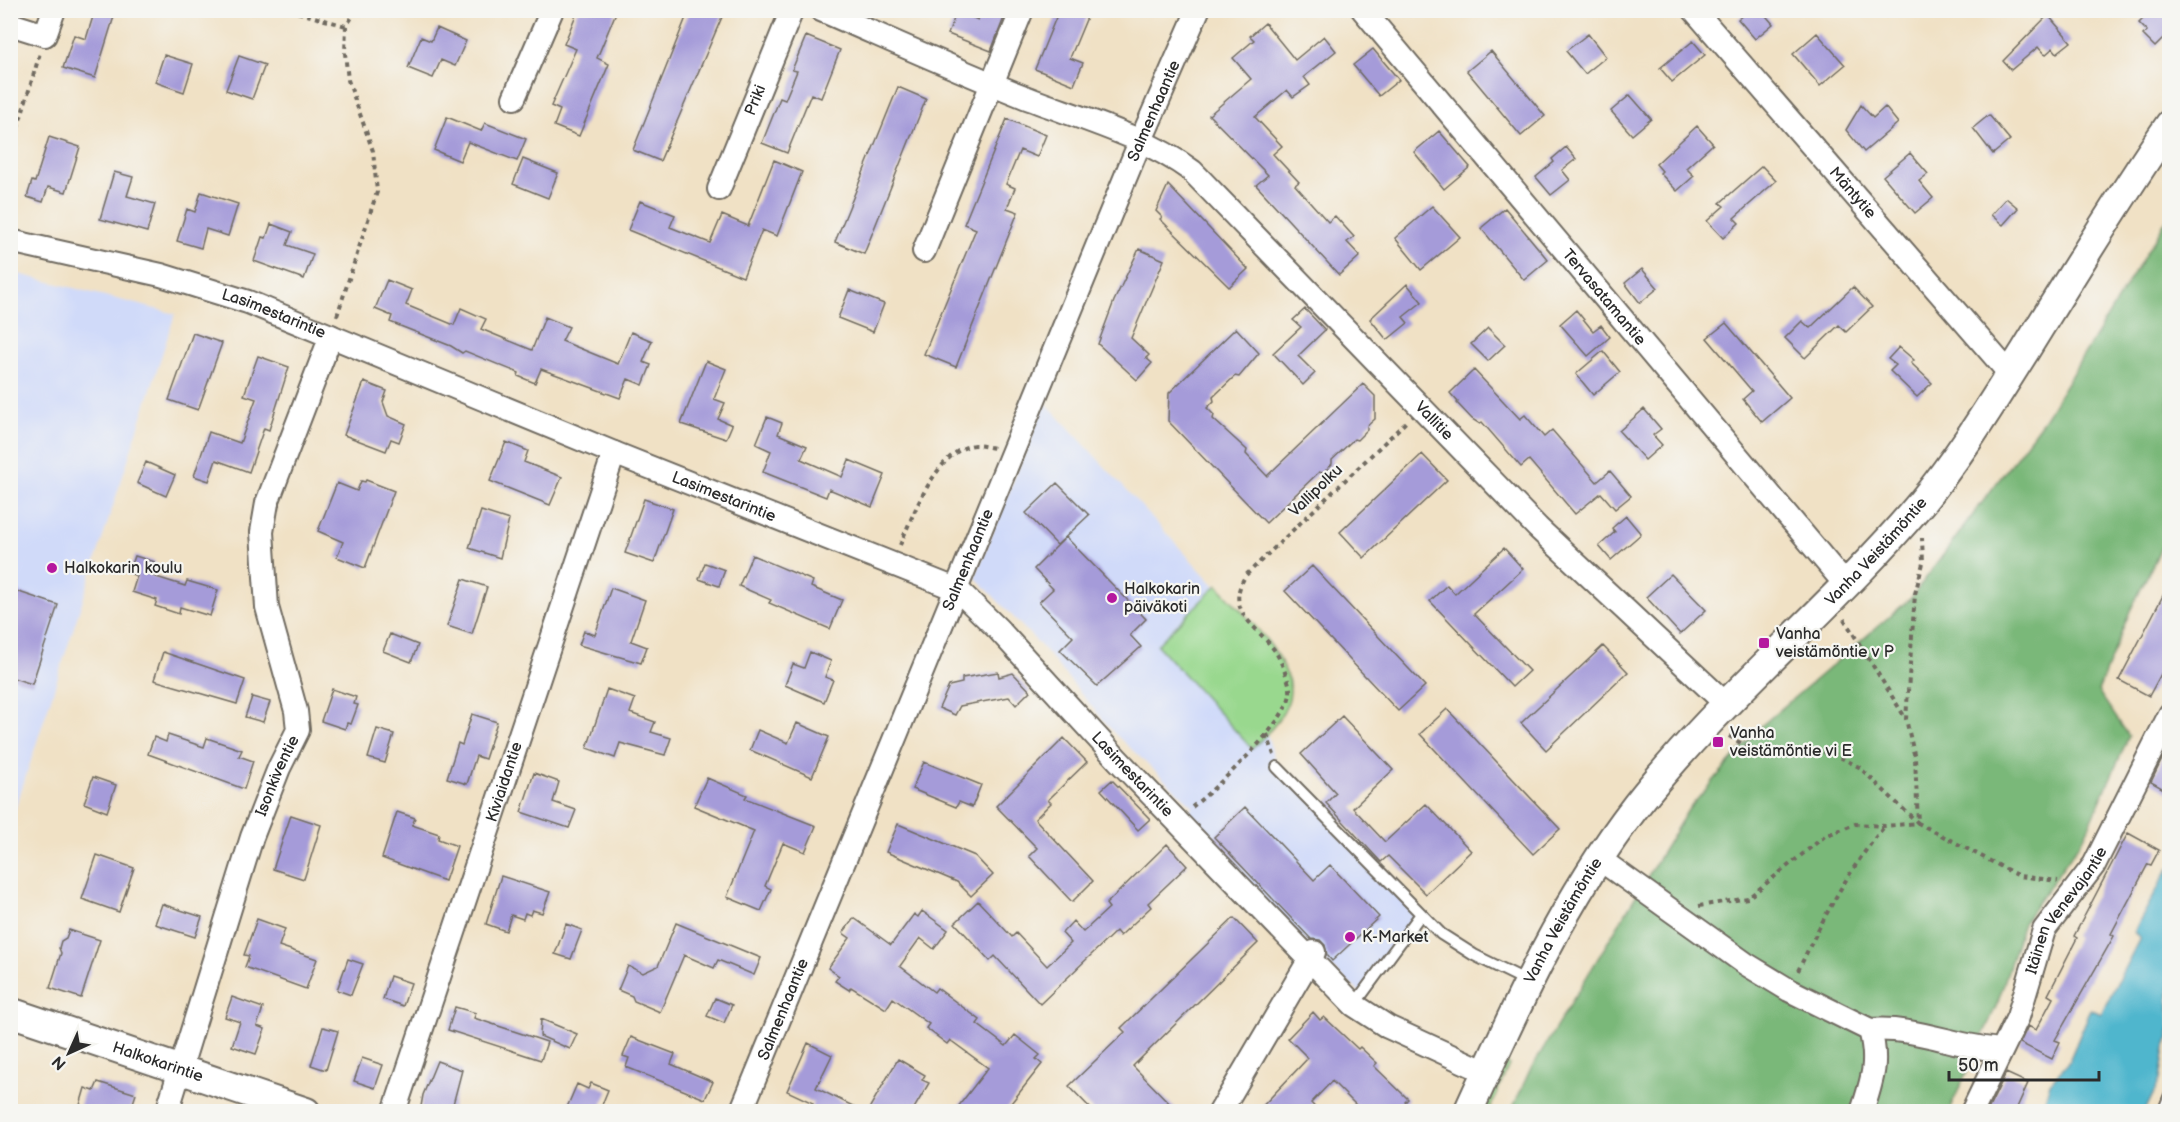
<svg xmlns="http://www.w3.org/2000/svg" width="2180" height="1122" font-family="'Balsamiq Sans',sans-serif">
	<rect width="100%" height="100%" fill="#f6f6f2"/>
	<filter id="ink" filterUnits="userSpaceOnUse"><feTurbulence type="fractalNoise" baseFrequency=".0167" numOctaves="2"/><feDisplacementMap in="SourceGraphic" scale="12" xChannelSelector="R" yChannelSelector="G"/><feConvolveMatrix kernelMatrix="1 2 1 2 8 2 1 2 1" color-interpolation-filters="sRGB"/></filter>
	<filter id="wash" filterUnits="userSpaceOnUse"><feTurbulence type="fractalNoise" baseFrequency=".008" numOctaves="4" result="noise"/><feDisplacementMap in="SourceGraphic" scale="24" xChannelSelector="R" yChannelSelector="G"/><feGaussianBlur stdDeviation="1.35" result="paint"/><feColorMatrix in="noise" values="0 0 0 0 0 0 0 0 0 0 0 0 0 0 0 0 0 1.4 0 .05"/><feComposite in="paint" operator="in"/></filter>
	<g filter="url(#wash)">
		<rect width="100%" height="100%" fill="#f0e1c5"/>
		<path fill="#d0daf9" d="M11 272 175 314 11 822Z
			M1045 402 1276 652 1287 678 1290 693 1284 711 1267 734 1277 767 1421 914 1362 994 1335 971 1183 816 1193 806 1115 734 1041 646 975 577Z"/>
		<path fill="#99d88e" stroke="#62825c" stroke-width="1.5" d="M1217 585C1241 611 1289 655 1290 691 1290 713 1266 735 1252 749L1157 645Z
			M1504 1063 1509 1065 1489 1111 1482 1112Z"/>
		<path fill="#7ab879" stroke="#527252" stroke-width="1.5" d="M2169 216V532L2130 611 2098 691 2129 736 2085 836 2023 923 1998 1002 1949 1111 1511 1112 1529 1072 1688 810 1761 726 1911 598 2045 418Z"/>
		<path fill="#4fb6cd" stroke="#3d707c" stroke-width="1.5" d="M2169 867V1039L2165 1048 2160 1080 2145 1111H2042L2050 1083 2069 1061 2091 1009 2101 1014 2140 938 2134 932Z"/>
		<g id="blocks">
			<path fill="#a59bd9" d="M95 10H116L95 78 63 68 74 35 86 39Z
				M578 10H617L597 58 609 64 579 136 554 126 560 110 551 106 576 49 564 44Z
				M689 10H725L660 161 633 150Z
				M982 10H1007L991 51 948 34 957 11 978 20Z
				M1059 10H1090L1070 58 1083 63 1074 85 1035 69Z
				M1749 10H1761L1773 24 1755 39 1738 19Z
				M2152 10H2169V33L2155 47 2143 35 2147 31 2139 23Z
				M2048 15 2071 42 2057 53 2053 48 2045 55 2038 47 2011 70 2003 61Z
				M1265 23 1295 60 1324 36 1336 51 1304 77 1310 85 1293 97 1287 90 1255 117 1282 146 1273 154 1299 182 1295 185 1328 222 1335 216 1354 237 1347 242 1360 256 1339 275 1256 185 1268 175 1209 115 1251 79 1233 58 1254 40 1250 36Z
				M437 28 466 41 455 66 441 60 433 78 408 68 421 37 431 41Z
				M1817 33 1845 65 1820 86 1793 54Z
				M1588 34 1606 57 1585 74 1566 51Z
				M806 36 840 50 821 98 811 94 787 153 762 143 780 98 785 100 797 71 792 70Z
				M1693 41 1705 55 1672 82 1660 68Z
				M1373 49 1399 80 1379 96 1353 65Z
				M1491 51 1545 116 1521 136 1467 71Z
				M164 55 193 64 184 92 155 82Z
				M239 56 265 65 252 99 226 90Z
				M898 87 926 99 864 254 835 242Z
				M1630 95 1651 119 1632 135 1611 111Z
				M1861 105 1873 118 1885 107 1898 123 1864 152 1846 130Z
				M1989 115 2010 140 1993 154 1973 128Z
				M447 117 481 131 485 123 526 139 517 161 468 142 460 161 434 150Z
				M1007 119 1046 135 1037 157 1020 150 1006 184 1015 188 1007 208 1018 212 956 367 924 354 976 229 964 224Z
				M1697 126 1713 144 1686 168 1694 176 1677 191 1660 173 1662 171 1656 164Z
				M1439 131 1470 167 1444 189 1414 152Z
				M49 137 80 147 66 192 48 187 43 202 27 197 32 181 35 182Z
				M1566 147 1576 159 1562 170 1570 180 1551 195 1536 177 1554 162 1552 159Z
				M1910 153 1928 174 1919 181 1933 198 1915 213 1883 176Z
				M523 159 558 173 548 198 513 184Z
				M774 160 802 172 777 236 762 230 743 277 628 230 640 201 675 215 670 227 710 243 722 215 748 226Z
				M1762 166 1776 181 1734 218 1739 223 1723 238 1707 221 1724 206 1720 203Z
				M114 172 133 177 127 196 155 204 147 232 100 219Z
				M1168 185 1248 269 1229 287 1160 219 1162 217 1156 211Z
				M201 192 238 204 228 236 206 229 201 248 177 241 187 209 195 212Z
				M2006 198 2018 208 2003 225 1991 215Z
				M1432 206 1460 237 1421 270 1395 238Z
				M1505 208 1548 260 1524 280 1481 228Z
				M271 224 292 232 287 245 313 254 304 279 254 261 262 237 266 238Z
				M1139 249 1164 260 1131 338 1149 355 1146 358 1152 363 1137 380 1098 344 1114 301Z
				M1642 269 1658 288 1640 303 1625 283Z
				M387 280 412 290 406 305 454 325 461 308 486 319 481 329 532 350 545 317 569 327 562 341 618 364 631 332 652 341 643 362 651 365 643 385 628 379 620 398 541 369 535 383 518 376 519 373 465 351 462 353 451 346 390 322 392 316 375 309Z
				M1407 284 1422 302 1403 317 1408 323 1387 340 1370 319Z
				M1853 287 1872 307 1846 332 1839 325 1805 358 1785 338 1802 321 1810 328Z
				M849 290 884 304 873 332 838 318Z
				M1305 309 1325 330 1298 356 1315 373 1303 385 1273 353 1301 327 1293 320Z
				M1576 310 1593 331 1601 325 1610 337 1588 356 1560 324Z
				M1726 323 1790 398 1762 422 1743 399 1752 391 1707 338Z
				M1236 328 1259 353 1239 377 1235 376 1213 397 1214 401 1207 408 1214 415 1213 419 1247 450 1246 454 1267 476 1363 384 1375 396V419L1367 426V430L1357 440 1354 439 1332 460V464L1323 473 1319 472 1266 523 1168 421 1169 393Z
				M1488 328 1505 345 1488 361 1471 344Z
				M193 333 222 343 198 410 169 400Z
				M1899 347 1914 360 1911 363 1932 383 1917 397 1890 371 1896 365 1888 359Z
				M1603 351 1620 372 1593 395 1576 374Z
				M258 356 289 367 269 430 264 428 249 472 216 460 209 481 194 476 209 432 240 443 256 399 244 395Z
				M706 361 726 369 714 399 725 403 718 419 732 425 726 439 681 424Z
				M1474 370 1520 419 1525 415 1544 437 1552 430 1597 482 1610 471 1631 496 1615 509 1601 493 1575 514 1529 460 1521 467 1482 422 1480 424 1472 419 1457 403 1458 402 1450 393Z
				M364 382 387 391 383 402 388 416 406 424 399 442 391 439 386 451 344 435Z
				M1644 409 1661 429 1653 435 1662 445 1645 460 1619 431Z
				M767 417 782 423 778 434 807 446 801 459 842 477 849 460 885 475 872 507 829 489 826 497 763 472 771 451 756 444Z
				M506 442 528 451 524 462 562 477 550 505 490 481Z
				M1422 454 1447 480 1364 558 1340 532Z
				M146 462 175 475 166 496 137 483Z
				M366 480 394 491 365 568 337 557 343 542 318 531 337 483 357 491 361 481 365 482Z
				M1057 483 1089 515 1057 545 1026 513Z
				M644 499 673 509 654 563 625 553Z
				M481 511 509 520 500 558 469 548Z
				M1626 516 1641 534 1611 560 1599 546 1615 532 1612 528Z
				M1066 537 1146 619 1130 635 1141 647 1097 686 1060 650 1073 637 1039 602 1053 589 1034 569Z
				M1504 548 1523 569 1474 614 1529 671 1512 687 1430 601 1447 585 1455 594Z
				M752 555 813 581 811 587 842 600 830 629 769 603 771 600 739 586Z
				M135 556 155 562 150 575 185 586 187 581 218 590 210 616 180 607 179 614 155 606 157 600 132 592 137 576 129 573Z
				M705 563 725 570 719 586 699 579Z
				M1312 566 1425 686 1398 711 1285 591Z
				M1671 574 1706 610 1680 634 1646 597Z
				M463 579 487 587 472 634 447 626Z
				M2169 584V659L2149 696 2119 680Z
				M611 588 645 600 631 641 647 647 641 663 579 645 584 631 595 635Z
				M10 589 58 605 32 684 10 677Z
				M390 634 418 645 411 662 383 651Z
				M1603 646 1628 672 1546 750 1521 723Z
				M163 652 245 680 237 704 154 680Z
				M810 652 831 661 825 677 833 680 824 702 785 685 793 664 804 668Z
				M998 672 999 677 1013 673 1030 691 1016 705 1009 697 960 706 955 715 939 708 949 686 962 683V678Z
				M332 689 356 697 354 704 358 705 351 724 347 723 345 729 321 721Z
				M607 689 635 699 630 713 655 722 651 732 671 738 665 755 620 743 615 758 587 748Z
				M252 697 270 702 263 722 245 717Z
				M1447 709 1560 829 1533 854 1420 734Z
				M472 714 497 722 485 759 476 756 467 784 447 778 458 743 462 745Z
				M1342 716 1393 770 1353 808 1385 842 1426 804 1471 851 1426 894 1388 856 1381 862 1326 803 1336 793 1301 754Z
				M797 723 829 737 812 777 750 750 758 730 788 743Z
				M377 729 394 734 385 763 368 758Z
				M168 735 204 747 207 738 242 750 239 756 253 761 244 789 148 754 154 737 166 742Z
				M1064 738 1087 762 1048 800 1051 803 1035 819 1093 881 1072 902 1029 856 1037 848 996 806Z
				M2169 745V792L2151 782Z
				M924 762 981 785 972 807 959 802 956 807 912 789Z
				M534 773 559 782 553 802 576 810 569 828 521 812Z
				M93 777 116 785 107 812 84 803Z
				M707 778 747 795 745 798 816 826 805 852 783 843 765 886 771 889 761 911 727 897 754 831 694 806Z
				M1112 780 1150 819 1138 830 1101 790Z
				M1245 807 1314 880 1330 865 1379 917 1332 961 1327 955 1325 945 1320 940 1311 939 1214 837Z
				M397 812 415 818 412 825 439 834 438 839 457 846 445 881 382 858Z
				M291 815 321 825 304 879 273 869Z
				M898 824 975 856 993 875 971 896 957 882 886 852Z
				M2128 833 2159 850 2151 865 2148 864 2111 934 2114 936 2055 1040 2060 1042 2052 1059 2020 1043 2028 1026 2036 1030 2053 998 2048 995 2077 938 2074 936Z
				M1167 844 1187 866 1148 903 1151 907 1120 936 1116 931 1040 1004 995 956 990 961 955 923 978 901 1012 937 1016 933 1047 966 1071 943 1062 933 1073 921 1083 932 1109 908 1106 904Z
				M97 855 134 868 119 912 82 899Z
				M501 876 550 892 542 913 532 910 530 915 525 913 523 919 511 915 506 931 486 924Z
				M162 904 202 917 195 937 155 924Z
				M922 911 948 930 934 949 920 938 900 966 934 992 937 988 980 1020 977 1024 1006 1046 1015 1035 1040 1055 1036 1059 1042 1064 1004 1112H954L988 1068 950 1040 947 1044 926 1028 929 1024 893 998 886 1009 851 987 849 990 835 981 839 976 828 968 850 938 843 933 854 918 891 945 914 914 918 917Z
				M1234 918 1258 943 1133 1066 1178 1112H1094L1069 1086 1125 1032 1121 1028Z
				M257 919 285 929 279 946 317 959 306 989 245 967 249 956 244 955Z
				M676 923 761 958 754 975 718 960 714 968 684 955 660 1012 634 1001 632 996 618 990 628 966 643 973 658 966Z
				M566 924 582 930 571 959 555 954Z
				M69 930 100 940 81 998 50 988 61 953 59 948 61 941 66 938Z
				M348 959 363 964 351 995 337 990Z
				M390 976 411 983 403 1006 383 999Z
				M232 997 263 1008 257 1026 265 1029 256 1054 232 1046 240 1022 225 1017Z
				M715 998 732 1005 724 1023 707 1016Z
				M455 1007 476 1013 474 1018 547 1042 541 1060 448 1030Z
				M1313 1012 1320 1020 1324 1017 1358 1049 1360 1047 1377 1063 1374 1066 1408 1099 1405 1102 1415 1112H1363L1332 1081 1311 1103 1319 1112H1257L1308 1058 1288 1038Z
				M541 1019 577 1034 570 1049 540 1036Z
				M323 1027 338 1031 326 1070 311 1065Z
				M631 1037 675 1054 671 1064 713 1082 705 1099 626 1067 629 1058 623 1056Z
				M808 1043 832 1055 816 1088 865 1112H809L813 1103 787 1091Z
				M362 1058 383 1065 375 1088 354 1081Z
				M898 1059 925 1075 922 1080 929 1083 912 1112H867Z
				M437 1061 462 1070 451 1112H420L423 1095Z
				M2006 1073 2028 1083 2015 1112H1987Z
				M98 1082 136 1094 130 1112H78L85 1088 94 1091Z
				M591 1083 608 1090 599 1112H565L577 1084 588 1089Z"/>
		</g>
	</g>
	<g filter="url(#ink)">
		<use href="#blocks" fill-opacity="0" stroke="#706b61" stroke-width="1.5"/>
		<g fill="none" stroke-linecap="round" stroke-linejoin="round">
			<g stroke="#706b61" stroke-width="14">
				<path id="service" d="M1277 767 1441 934 1474 955 1527 981
					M1354 1005 1421 914
					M2163 1112 2170 1095"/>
			</g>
			<g stroke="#706b61" stroke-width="26">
				<g id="minor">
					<path id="s1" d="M821 10C888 39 954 69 1022 96 1079 118 1143 135 1192 171L1538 528 1726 704"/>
					<path id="s2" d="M1363 10 1845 584"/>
					<path id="s3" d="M1694 10 2010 374"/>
					<path d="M10 24 45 35 54 10"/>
					<path d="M514 98 552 10"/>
					<path id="s4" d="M719 189 792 10"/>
					<path id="s5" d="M10 241 161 275 248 302 614 453 958 590 998 629 1118 760 1354 1005 1388 1027 1486 1072"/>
					<path d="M924 251 1022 10"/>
					<path d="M1598 858 1746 964 1789 990 1870 1030C1879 1063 1872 1080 1862 1112"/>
					<path d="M1870 1030C1914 1026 1956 1047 2001 1050"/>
					<path id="s6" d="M167 1112 252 837 279 768 298 730 296 711 267 607 262 532 267 503 331 336"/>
					<path id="s7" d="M394 1112 614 453"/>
					<path id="s8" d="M741 1112 1135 154 1198 10"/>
					<path d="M1220 1112 1314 952"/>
					<path id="s9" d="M1972 1112 2018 1017 2044 930 2094 865 2170 714"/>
				</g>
			</g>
			<g stroke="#706b61" stroke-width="32">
				<g id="tertiary">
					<path id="s10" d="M10 1012 306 1112"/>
					<path id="s11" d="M1468 1112C1516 1006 1565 898 1636 806 1721 697 1832 609 1921 503 1960 456 1992 403 2025 351 2072 275 2119 198 2170 124"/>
				</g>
			</g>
			<path stroke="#706b61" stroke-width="4" stroke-dasharray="4.5 4.5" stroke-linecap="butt" d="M289 10 346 26
				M10 154 40 53
				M337 316 377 192 373 151 348 80 345 53 346 26 357 10
				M900 545C913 515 937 449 975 445 980 445 988 447 994 448
				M1844 619 1906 719
				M1267 734 1274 755
				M1729 736 1754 751 1783 756 1830 752 1859 767 1918 823 1915 758 1906 719 1915 594 1923 563 1922 538
				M1192 807C1217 787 1286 724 1290 694 1291 687 1287 678 1285 672 1282 665 1279 657 1275 651 1257 625 1223 611 1246 575L1407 421
				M1699 906 1748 898 1825 836 1855 824 1885 826 1918 823 2019 876 2058 881
				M1798 971C1822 920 1848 870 1884 827
				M329 1108 339 1112"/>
			<use href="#service" stroke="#fff" stroke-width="10"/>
			<use href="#minor" stroke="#fff" stroke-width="22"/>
			<use href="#tertiary" stroke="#fff" stroke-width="28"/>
		</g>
	</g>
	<g fill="#b5179e" stroke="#f6f6f2" stroke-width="2">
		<circle cx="52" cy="568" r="6"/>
		<circle cx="1112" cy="598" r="6"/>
		<rect x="1758" y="637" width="12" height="12" rx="3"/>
		<rect x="1712" y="736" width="12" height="12" rx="3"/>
		<circle cx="1350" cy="937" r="6"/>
	</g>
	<g text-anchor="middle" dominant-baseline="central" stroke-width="4.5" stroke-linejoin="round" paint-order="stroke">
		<g font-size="16" fill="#2b2b2b" stroke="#f6f6f2">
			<text stroke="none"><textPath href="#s4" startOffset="96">Priki</textPath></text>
			<text stroke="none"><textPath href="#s8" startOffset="1083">Salmenhaantie</textPath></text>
			<text stroke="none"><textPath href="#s3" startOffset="242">Mäntytie</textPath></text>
			<text stroke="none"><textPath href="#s2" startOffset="375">Tervasatamantie</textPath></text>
			<text stroke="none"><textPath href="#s5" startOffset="274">Lasimestarintie</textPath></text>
			<text stroke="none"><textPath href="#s1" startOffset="753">Vallitie</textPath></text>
			<text transform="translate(1316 491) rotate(-44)">Vallipolku</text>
			<text stroke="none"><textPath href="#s5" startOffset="760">Lasimestarintie</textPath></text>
			<text stroke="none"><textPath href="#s11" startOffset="700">Vanha Veistämöntie</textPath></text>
			<text stroke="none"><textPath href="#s8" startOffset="597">Salmenhaantie</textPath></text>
			<text stroke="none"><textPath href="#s5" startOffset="1266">Lasimestarintie</textPath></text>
			<text stroke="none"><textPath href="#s6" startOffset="354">Isonkiventie</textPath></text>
			<text stroke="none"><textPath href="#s7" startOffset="348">Kiviaidantie</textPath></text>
			<text stroke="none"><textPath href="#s9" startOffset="224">Itäinen Venevajantie</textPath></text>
			<text stroke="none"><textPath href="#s11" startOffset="214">Vanha Veistämöntie</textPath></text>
			<text stroke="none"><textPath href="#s8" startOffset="111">Salmenhaantie</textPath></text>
			<text stroke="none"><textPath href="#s10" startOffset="156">Halkokarintie</textPath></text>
		</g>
		<g font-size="16" fill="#2b2b2b" stroke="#f6f6f2" text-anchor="start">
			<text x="64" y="568">Halkokarin koulu</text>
			<text x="1124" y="589">Halkokarin<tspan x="1124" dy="18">päiväkoti</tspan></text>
			<text x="1776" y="634">Vanha<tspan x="1776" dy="18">veistämöntie v P</tspan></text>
			<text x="1730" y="733">Vanha<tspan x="1730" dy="18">veistämöntie vi E</tspan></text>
			<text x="1362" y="937">K-Market</text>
		</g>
	</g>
	<rect width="2180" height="1122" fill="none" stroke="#f6f6f2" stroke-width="36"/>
	<g transform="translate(69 1053) rotate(225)" stroke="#f6f6f2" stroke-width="4.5" paint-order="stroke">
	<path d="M0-4.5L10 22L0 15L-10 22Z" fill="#2b2b2b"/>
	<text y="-9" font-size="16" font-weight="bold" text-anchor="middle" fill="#2b2b2b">N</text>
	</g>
	<path d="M1949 1071v9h150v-9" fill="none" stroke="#2b2b2b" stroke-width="3"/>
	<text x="1958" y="1071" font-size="18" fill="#2b2b2b" stroke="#f6f6f2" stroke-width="4.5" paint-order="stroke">50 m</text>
</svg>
